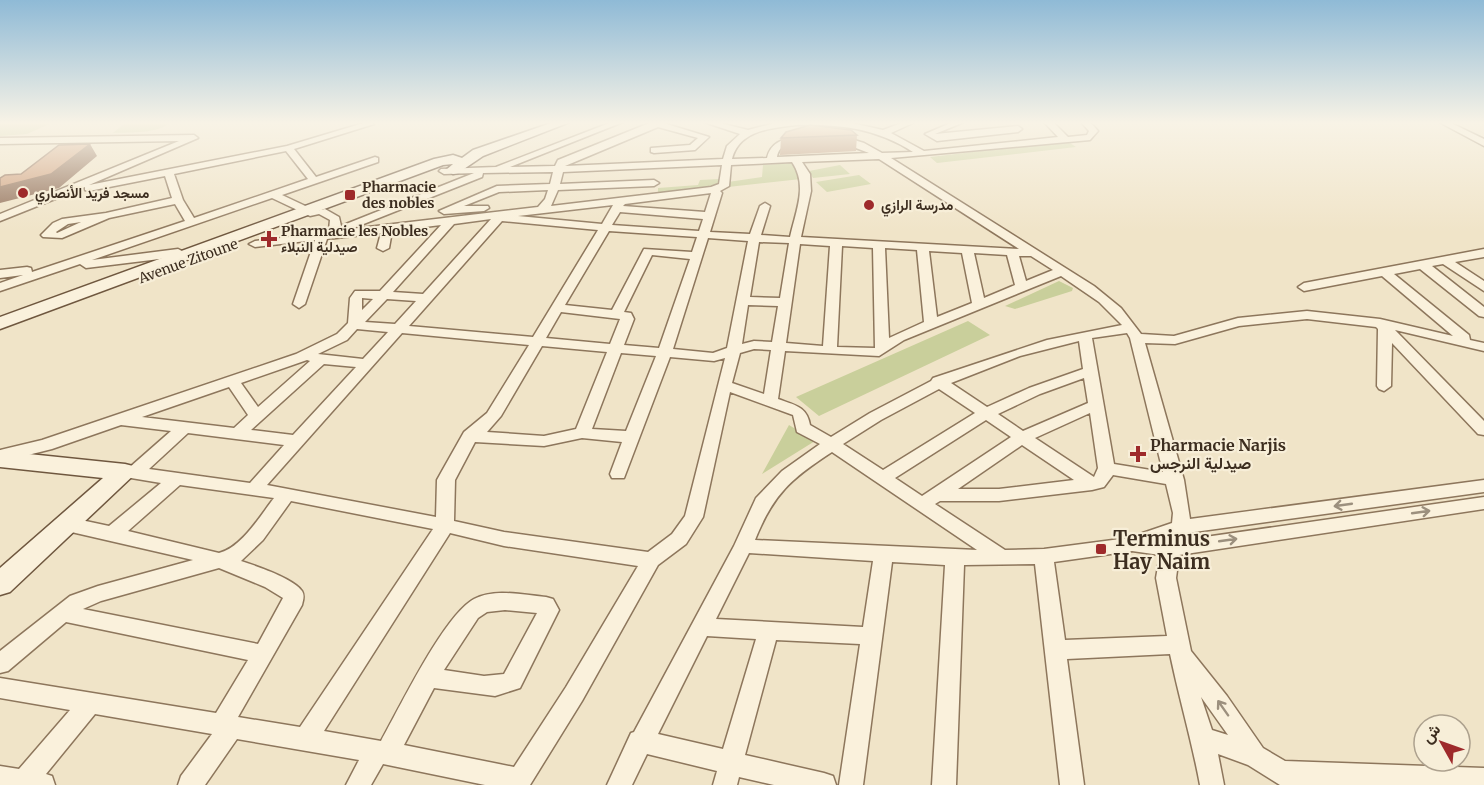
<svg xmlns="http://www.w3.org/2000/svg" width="1484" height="785" font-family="Merriweather,Vazirmatn,serif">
	<rect width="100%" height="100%" fill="#f0e4c8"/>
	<path fill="#c9cf9b" d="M0 122H54L27 134 0 136Z
		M126 122H171C157 134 132 132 113 133Z
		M1067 141 1076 147 937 163 930 157Z
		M793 163 801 179 728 187V182L762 177 763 165Z
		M840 165 850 174 813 178 809 171Z
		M859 175 871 184 827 192 816 182Z
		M720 179 718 186 658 193V188L698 185 700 180Z
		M1059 281 1073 288 1072 291 1015 309 1005 306Z
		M968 321 990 335 819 416 796 397Z
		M789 425 815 441 762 474Z"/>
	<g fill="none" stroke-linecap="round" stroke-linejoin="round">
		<g stroke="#8d765c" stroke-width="3">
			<path id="street" d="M367 122 374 124 294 149 316 177 375 157 378 158V162L282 195 316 211 325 209 339 217 341 226 474 173 444 174 439 171 441 169 496 167 612 122H623L510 167 555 166 558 160 652 122H660L709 137 695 150 654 153 651 152V148L690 145 698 138 658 127 565 166 723 159 727 146 740 134 704 122H716L748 130 779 122H847L883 130 904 122H915L891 133 924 151 1058 137 1044 122H1053L1068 137 1087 135 1089 131 1081 122H1090L1098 131 1090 140 891 158 1094 286 1121 308 1141 334 1174 336 1238 318 1307 311 1380 319 1453 336 1382 276 1304 291 1298 287 1304 283 1484 249V257L1455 262 1484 281V291L1443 264 1432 266 1484 307V317L1479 316 1420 269 1394 274 1469 335 1470 340 1484 343V351L1395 330 1484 421V435L1478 434 1392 343 1391 386 1384 391 1379 389 1377 386 1378 329 1376 327 1307 319 1239 326 1175 344 1145 343 1184 480 1190 519 1484 480V492L1187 533 1184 540 1484 497V509L1179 555 1176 578 1191 651 1227 696 1263 748 1285 761 1484 768V785H1280L1248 765 1218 754 1224 785H1200C1192 741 1179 698 1170 654L1067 659 1084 785H1060L1035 564 964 565 956 785H932L945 565 892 562 863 785H839L860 644 776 640 745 755 824 773 833 776 836 785H774L739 777 737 785H713L717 771 647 754 632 785H607L631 733 634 732 734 546 756 498 782 471 820 444 797 432 793 415 730 392 703 517 686 544 658 565 582 701 530 785H485L383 764 371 785H346L359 760 237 739 205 785H178L181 776 212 734 95 714 46 774 52 776 55 785H0V766L19 769 70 710 0 698V678L216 713 248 660 66 622 8 671 0 673V651L70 596 98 586 193 560 67 531 61 529 58 524 61 519 67 517 109 526 161 483 119 476 117 472 119 468 130 467 171 431 121 425 52 449 0 462V450L42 440 296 354 337 334 348 323 350 298 355 291H380L441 225 392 231 389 248 383 251 377 248 381 233 327 239 305 304 299 308 293 304 315 240 255 247 249 244 255 241 323 233 329 230 330 220 319 214 310 216 272 198 92 260 178 249 188 254V258L176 257 86 268 80 264 0 291V283L23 275 0 278V270L27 267 31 268 32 272 185 221 175 204 109 218 62 238 43 237 41 235 53 223 62 219 106 213 172 198 165 176 89 191 85 190V187L0 221V214L179 141 0 144V138L194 135 198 138 89 185 287 146ZM796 125C838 124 876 128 913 152L882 153 864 143 838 135 835 136V140L869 153 777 157C779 144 791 143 802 140V136L799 135C785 139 771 141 767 158L732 159C739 130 772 128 796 125ZM286 151 308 179 194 218 183 200 174 174ZM879 159 1019 249 801 237 811 191 810 174 802 162ZM792 162C808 186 796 210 790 237L761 235 770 206 765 203 760 206 750 234 710 232 722 193 720 191 729 186 731 165ZM722 165 719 184 711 187 551 206 558 190 654 186 659 183 654 180 560 184 563 172ZM553 172 550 184 497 186 439 211 444 214 484 211 489 208 488 206H464L499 192 548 190 545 199 538 207 351 229 482 177 483 173ZM711 193 705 212 623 206 625 204ZM613 205 602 224 518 216ZM620 212 703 219 699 231 612 225ZM491 219 423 294 393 292 454 224ZM502 221 598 230 533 337 409 326ZM81 222 57 233 56 232 68 224ZM609 231 697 237 692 252 644 249 612 310 565 305ZM708 238 748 241 727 348 713 353 673 349ZM759 242 789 243 780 298 750 297ZM800 244 830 246 823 346 786 343ZM842 246 873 248 875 348 837 347ZM885 248 917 250 924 322 889 338ZM929 251 962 253 972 303 937 317ZM974 253 1007 255 1015 285 984 298ZM652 255 690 259 659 348 624 345 634 319 631 313 624 312ZM1019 256H1031L1053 270 1026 281ZM1061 276 1099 302 1122 325 1047 340 933 378 931 381 870 413 831 437 810 425C807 406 794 405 778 399L785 351 879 356 904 340ZM362 298 373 299 362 310ZM387 299 416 301 395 324 365 322ZM748 305 778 306 772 342 754 341 742 344ZM561 312 620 319 610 344 546 338ZM357 329 388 332 363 359 318 354 347 340ZM402 333 529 345 487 413 464 432 442 471 437 480 436 517 267 485ZM1127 333 1130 338 1163 472 1114 464 1092 338ZM1079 341 1083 369 1029 388 987 407 951 383 1020 356ZM542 346 607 352 576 429 544 436 487 432 501 416ZM754 349 771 350 764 394 732 383 740 353ZM621 353 656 356 626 431 592 429ZM670 357 714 361 725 358 685 516 672 534 648 552 504 532 454 521 455 480 475 442 544 446 582 438 622 442 610 474 612 478H624ZM307 360 310 361 258 407 241 383ZM324 364 356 367 293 435 251 430ZM1084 378 1088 403 1023 431 998 414 1040 394ZM229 387 248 415 234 428 142 417ZM939 389 975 413 883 470 843 444 881 420ZM1090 413 1098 468 1094 477 1035 438ZM986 420 1011 437 922 496 895 478ZM188 433 284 445 250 483 149 469ZM1022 445 1074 480 999 489H958ZM832 452 977 550 755 540C773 494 792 478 832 452ZM1113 475 1166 484 1173 513 1172 523 1128 538 1044 549 1005 550 935 504 940 501H999L1092 490 1104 487ZM180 485 274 498C260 516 242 547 219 553L128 531ZM291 501 433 529 300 727 238 717 302 605C303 600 305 596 302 591 293 578 256 566 241 561L263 540ZM450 533 504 546 638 566 566 687 514 767 404 745 434 688 495 696 520 688 559 610 553 599 546 597C523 595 495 588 474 599 444 615 399 709 381 741L324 731ZM1132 551 1160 555 1156 578 1167 636 1065 640 1054 562ZM749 553 873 561 863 627 716 619ZM219 568 265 587 283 598 258 644 83 609 101 601ZM505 610 537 613 504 674 484 676 444 670 478 618 487 612ZM707 636 756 639 723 749 658 734ZM1201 697 1228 735 1212 730Z
				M953 122H964L935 134 1018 126 1022 129 1018 132 937 141 925 134Z
				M1439 122H1449L1484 139V146Z"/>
		</g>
		<g stroke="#6f573f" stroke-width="3">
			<path id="secondary" d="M554 122H570L483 156 458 173 453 174 446 170 453 164 443 165 0 329V317L434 159 453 155 462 158 473 150Z
				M0 451 125 464 133 466 137 472 10 592 0 595V568L103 478 0 467Z"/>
		</g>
		<use href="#street" fill="#faf1dc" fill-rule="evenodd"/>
		<use href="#secondary" fill="#faf1dc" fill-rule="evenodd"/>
	</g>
	<path fill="#b2896c" d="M857 135 856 151 780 155 781 138Z"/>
	<path fill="#916f58" d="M90 144 97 156 59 188 0 203V187Z"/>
	<path fill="#cf9f7d" stroke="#916f58" stroke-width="1.5" d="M810 125 851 130 857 135 781 138 786 132Z
		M90 144 51 174 0 187V178L5 175 21 174 59 145Z"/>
	<defs><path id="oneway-shaft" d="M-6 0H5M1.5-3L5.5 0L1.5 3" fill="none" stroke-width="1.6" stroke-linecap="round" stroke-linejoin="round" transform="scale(1.5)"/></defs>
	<g stroke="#9c907e">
		<use href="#oneway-shaft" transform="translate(1343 505) rotate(172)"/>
		<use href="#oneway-shaft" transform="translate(1421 512) rotate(-8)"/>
		<use href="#oneway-shaft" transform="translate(1228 540) rotate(-8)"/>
		<use href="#oneway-shaft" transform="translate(1223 708) rotate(-125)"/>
	</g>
	<linearGradient id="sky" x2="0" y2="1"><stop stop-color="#8fbad6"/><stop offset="0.53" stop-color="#f8f3e6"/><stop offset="1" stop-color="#f8f3e6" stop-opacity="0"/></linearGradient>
	<rect width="1484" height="232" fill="url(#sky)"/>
	<g fill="#9e2a2b" stroke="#f7eed8" stroke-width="2">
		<circle cx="23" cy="193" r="6"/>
		<rect x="344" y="189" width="12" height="12" rx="3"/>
		<circle cx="869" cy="205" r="6"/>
		<path d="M266 230h6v6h6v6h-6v6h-6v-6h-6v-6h6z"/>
		<path d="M1135 445h6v6h6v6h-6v6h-6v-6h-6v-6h6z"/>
		<rect x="1095" y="543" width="12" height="12" rx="3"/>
	</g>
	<g text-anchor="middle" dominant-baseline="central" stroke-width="4.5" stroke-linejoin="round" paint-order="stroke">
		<g font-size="14" font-weight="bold" fill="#3d2e20" stroke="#f7eed8" text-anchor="start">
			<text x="362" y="187">Pharmacie<tspan x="362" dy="16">des nobles</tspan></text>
			<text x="35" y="193">مسجد فريد الأنصاري</text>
			<text x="881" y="205">مدرسة الرازي</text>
			<text x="281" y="231">Pharmacie les Nobles<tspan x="281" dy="16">صيدلية النبلاء</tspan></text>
		</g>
		<g font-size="14" fill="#3d2e20" stroke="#f7eed8">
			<text transform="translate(188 261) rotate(-20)">Avenue Zitoune</text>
		</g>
		<g font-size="16" font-weight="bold" fill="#3d2e20" stroke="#f7eed8" text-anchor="start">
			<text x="1150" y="445">Pharmacie Narjis<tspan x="1150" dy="18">صيدلية النرجس</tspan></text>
		</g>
		<g font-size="20" font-weight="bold" fill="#3d2e20" stroke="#f7eed8" text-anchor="start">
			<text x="1113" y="538">Terminus<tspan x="1113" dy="23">Hay Naim</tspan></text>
		</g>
	</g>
	<g transform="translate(1442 743) rotate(310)"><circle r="28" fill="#f7eed8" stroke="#ada18e" stroke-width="1.5"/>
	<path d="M0-4.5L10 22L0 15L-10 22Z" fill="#9e2a2b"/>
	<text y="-9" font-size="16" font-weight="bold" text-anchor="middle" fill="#3d2e20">ش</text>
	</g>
</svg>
